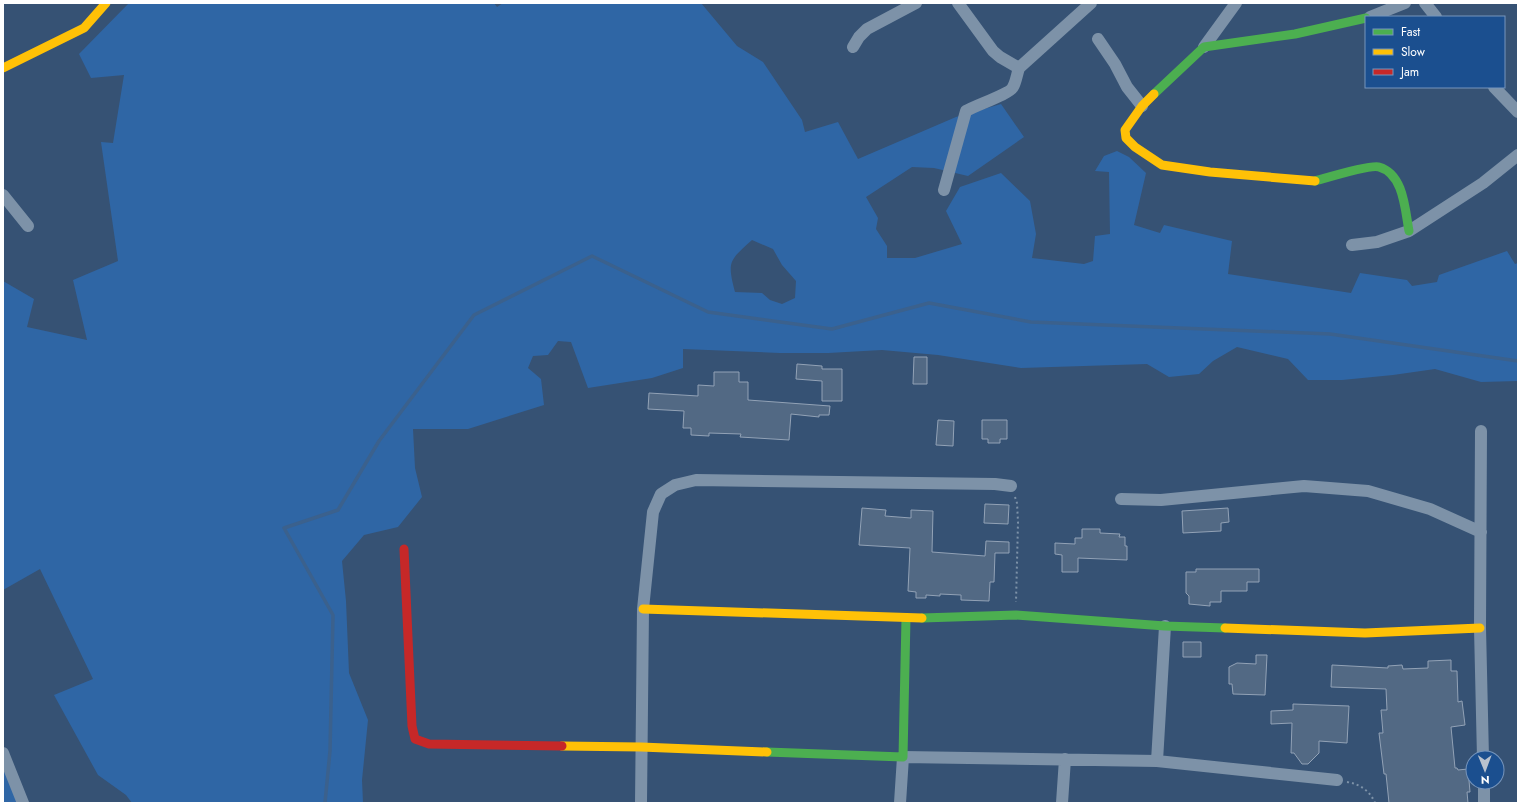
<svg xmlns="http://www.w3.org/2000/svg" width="1521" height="806" font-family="Jost,sans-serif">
	<rect width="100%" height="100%" fill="#365274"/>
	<path fill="#2f66a5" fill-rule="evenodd" d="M129 3H494L497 7 503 3H701L737 46 763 62 802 120 805 132 838 122 858 159 956 117 1001 104 1024 137 968 176 934 168 912 167 866 197 878 218 876 229 887 246V258H915L962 244 946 211 960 187 1001 173 1030 201 1036 234 1032 258 1084 264 1093 261 1095 236 1110 234 1109 172 1095 171 1104 156 1117 151 1129 157 1146 173 1134 225 1160 233 1164 225 1232 241 1228 274 1351 293 1360 273 1407 280 1412 286 1437 282 1439 275 1507 251 1515 264 1518 263V381L1481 382 1435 369 1393 375 1342 380H1308L1288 359 1237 347 1213 361 1199 374 1169 377 1147 364 1021 368 938 355 882 350 828 353H780L683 349V368L652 378 588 388 571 342 558 341 548 355 533 356 528 368 541 379 544 405 468 429H413L415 468 422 497 398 527 364 535 342 561 346 601 349 673 368 720 362 780 363 803H132L126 795 98 775 54 695 93 679 40 569 3 590V281L34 299 27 327 87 340 73 280 118 261 101 142 113 143 124 75 91 78 79 54ZM752 240 773 249 782 265 796 281 795 298 782 304 770 300 762 293 735 292C727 261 729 261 752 240Z
		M3 768 26 803H3Z"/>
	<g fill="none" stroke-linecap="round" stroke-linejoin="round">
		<path stroke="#3b618d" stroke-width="3.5" d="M325 803 330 751 333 615 284 528 338 510 379 441 474 315 592 256 708 312 832 329 929 303 1031 322 1330 334 1518 361"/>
	</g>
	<path fill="#526984" stroke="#92a2b6" d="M914 357H927V384H913Z
		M797 364 822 366V369H842V401H822V381L796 379Z
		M714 372H739V382H748V400L830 406 829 415H819V417L791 414 789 440 740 437 741 434 709 433V436L691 435V428H683L684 411 648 409 649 393 698 396V385L714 386Z
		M938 420 954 421 953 446 936 445Z
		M982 420H1007V439H1000V443H988V439H982Z
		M985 504 1009 505 1008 524 984 523Z
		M862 508 886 510 885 516 911 518V510L933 511 932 552 985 556 986 541 1009 542V553H995L994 582H990L989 601 961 600V595L940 594V596L926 595V598H916V592L908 591 910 548 859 545Z
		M1228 508 1229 522 1221 523V531L1183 533 1182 511Z
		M1082 529H1100V533L1120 534 1119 537H1125V546H1127V560L1078 558V572H1062V555L1055 554V543L1075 544V538H1082Z
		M1196 569H1259V582H1247V591H1221V602H1210V606L1189 604V596L1186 593V572H1196Z
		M1183 642H1201V657H1183Z
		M1256 655H1267L1265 695 1233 694 1232 684H1229V667L1237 663 1256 664Z
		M1451 660V671H1457L1458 702 1462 701 1465 725 1451 727 1455 768H1457L1458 770 1468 769 1470 792H1467L1468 803H1389L1386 774H1384L1379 733H1383L1381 710H1387L1386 689 1331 687 1332 665 1388 668V666L1402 665 1403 669 1428 668V661Z
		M1293 704 1349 706 1347 743 1319 741V753L1308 764H1302L1294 753H1291L1292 723 1271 724V711L1293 710Z"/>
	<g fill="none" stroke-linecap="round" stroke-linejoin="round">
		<path stroke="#7d92a8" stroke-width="2" stroke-dasharray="2 3" stroke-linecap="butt" d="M1015 497 1017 503 1018 522 1016 602
			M1347 782C1360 784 1370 791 1375 803"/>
		<path stroke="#7d92a8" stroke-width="12" d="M958 3 993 51 1000 57 1019 68 1091 3
			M1425 3 1436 17
			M1370 17 1405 3
			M1098 39 1115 64 1127 87 1142 106
			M853 47 859 37 867 29 916 3
			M1204 47 1236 3
			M1494 87 1518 112
			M944 190 966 111C976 105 1010 94 1013 87 1016 82 1017 74 1019 68
			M3 195 28 226
			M1352 245 1377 242 1409 231 1483 183 1518 155
			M1481 431 1480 628 1483 758
			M1121 499 1161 500 1304 486 1368 491 1430 509 1481 532
			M3 753 23 803
			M1157 761 1165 626
			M1484 782V803
			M641 803 643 609 653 512 661 494 675 485 696 480 995 484 1011 486
			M900 803 903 757 1157 761 1337 780
			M1062 803 1065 759"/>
		<path stroke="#4caf50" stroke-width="9" d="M1154 94 1204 47 1295 34 1366 18
			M1315 181C1326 178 1371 164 1379 167 1404 174 1405 210 1409 231
			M922 618 1016 615 1165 626 1225 628
			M767 752 903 757 906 618"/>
		<path stroke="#ffc107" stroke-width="9" d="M3 68 84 28 106 3
			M1154 94 1142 106 1125 130 1126 138 1135 147 1162 165 1210 172 1315 181
			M643 609 922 618
			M1225 628 1365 633 1480 628
			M562 746 641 747 767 752"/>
		<path stroke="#c62828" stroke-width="9" d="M404 549 412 726 415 739 429 744 562 746"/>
	</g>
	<rect width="1521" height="806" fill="none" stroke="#ffffff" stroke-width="8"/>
	<rect x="1365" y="16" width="140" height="72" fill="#1b4f8f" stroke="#7695bc"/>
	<rect x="1373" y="29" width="20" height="6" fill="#4caf50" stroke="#7695bc"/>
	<text x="1401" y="36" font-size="12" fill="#ffffff">Fast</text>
	<rect x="1373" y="49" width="20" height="6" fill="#ffc107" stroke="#7695bc"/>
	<text x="1401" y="56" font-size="12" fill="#ffffff">Slow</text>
	<rect x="1373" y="69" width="20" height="6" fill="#c62828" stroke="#7695bc"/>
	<text x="1401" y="76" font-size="12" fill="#ffffff">Jam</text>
	<g transform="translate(1485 770) rotate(179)"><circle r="19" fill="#1b4f8f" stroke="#7695bc"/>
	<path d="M0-3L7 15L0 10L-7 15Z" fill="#b9c2ce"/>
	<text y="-6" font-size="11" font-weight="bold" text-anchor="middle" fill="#ffffff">N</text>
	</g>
</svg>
